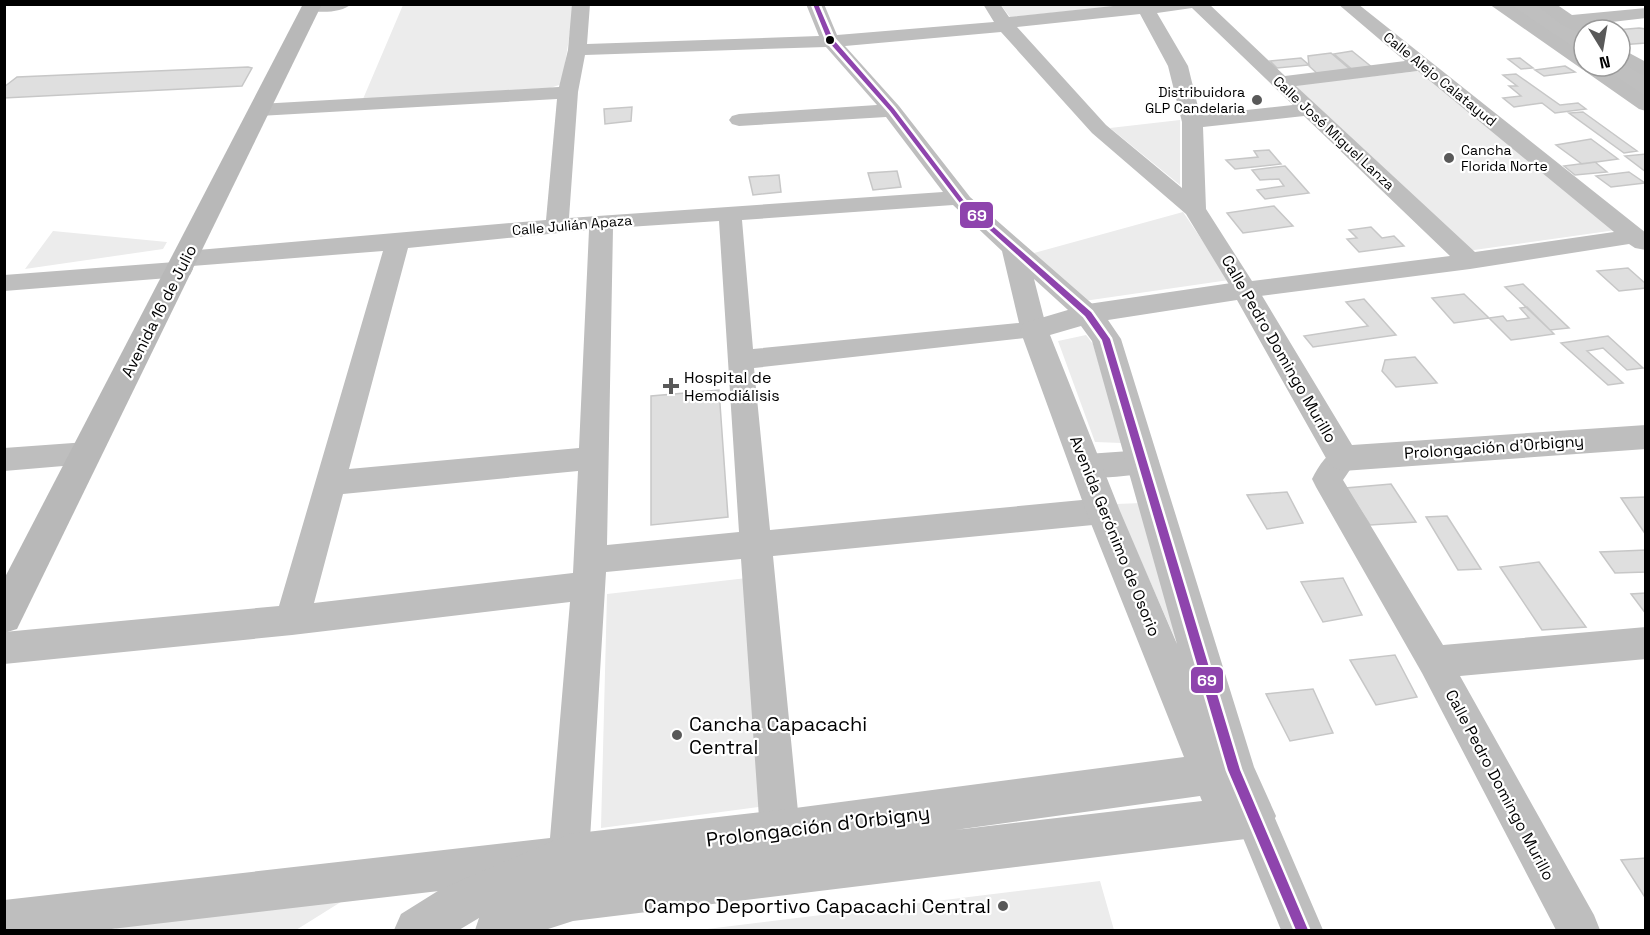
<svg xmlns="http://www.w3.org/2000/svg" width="1650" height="935" font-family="'Space Grotesk',sans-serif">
	<rect width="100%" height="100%" fill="#fff"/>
	<path fill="#ececec" d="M403 5H574L562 84 550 88 363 99Z
		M1001 5H1128L1010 17Z
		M1420 71 1616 230 1467 251 1295 85Z
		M1180 120V185L1110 128Z
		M1183 212 1229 280 1084 301 1034 253Z
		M53 231 167 242 163 249 25 269Z
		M1086 335 1093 344 1122 443 1095 442 1058 341Z
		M1142 503 1185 661 1116 504Z
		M747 578 766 806 601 828 607 594Z
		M400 865 296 930H115L129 894Z
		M1100 881 1114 930H699Z"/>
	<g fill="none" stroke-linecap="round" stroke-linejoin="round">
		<path fill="#bfbfbf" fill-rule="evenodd" d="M1505 4H1537L1584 35V57L1574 54 1508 10Z
			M1620 59 1646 74V97C1629 93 1607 80 1597 66H1620Z"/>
	</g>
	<path fill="#dfdfdf" stroke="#c7c7c7" stroke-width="1.5" d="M1639 28 1646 29V43L1620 45V30H1616Z
		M1352 51 1373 68 1354 71 1334 54Z
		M1331 53 1352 71 1320 76 1309 66 1308 56Z
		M1301 58 1309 65 1277 68 1270 61Z
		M1520 58 1533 68 1521 69 1508 59Z
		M1565 66 1575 72 1544 76 1535 70Z
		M248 67 252 68 242 86 4 98V87L17 77Z
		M1516 74 1560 105 1578 103 1586 109 1555 113 1542 103 1514 107 1503 98 1521 96 1509 86H1517L1503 75Z
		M632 107 631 121 605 124 604 109Z
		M1583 112 1637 151 1624 153 1569 113Z
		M1591 139 1618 159 1582 164 1556 145Z
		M1269 150 1281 164 1235 169 1226 160 1258 157 1254 151Z
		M1646 154V172L1625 156Z
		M1595 162 1607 172 1575 175 1564 166Z
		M1285 166 1309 193 1265 199 1257 190 1284 186 1279 179 1260 180 1252 170Z
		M897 171 901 187 873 190 868 173Z
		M1629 172 1645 183 1611 187 1596 176Z
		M779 175 781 192 753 195 749 177Z
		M1274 206 1293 226 1243 233 1227 213Z
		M1371 227 1382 238 1394 236 1404 246 1359 252 1347 239 1357 238 1349 230Z
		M1628 268 1646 284V288L1619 291 1597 271Z
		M1523 284 1569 328 1550 330 1505 287Z
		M1464 294 1489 318 1454 323 1432 298Z
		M1364 299 1396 335 1313 347 1304 336 1368 326 1346 302Z
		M1527 307 1554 334 1511 340 1489 318 1503 316 1507 321 1529 318 1520 308Z
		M1608 336 1643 368 1627 370 1603 348 1587 351 1623 383 1608 385 1561 343Z
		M1415 357 1437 383 1396 387 1382 371 1385 360Z
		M719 390 728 517 651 525V396Z
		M1391 484 1416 522 1370 525 1346 488Z
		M1287 492 1303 523 1267 529 1247 495Z
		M1646 497V535L1621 498Z
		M1447 516 1481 569 1458 570 1426 517Z
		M1646 550V572L1615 573 1600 552Z
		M1539 562 1586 627 1542 630 1500 567Z
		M1343 578 1362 615 1323 622 1301 582Z
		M1646 593V614L1631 594Z
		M1395 655 1417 697 1376 705 1350 660Z
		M1313 689 1333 733 1290 741 1266 694Z
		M1646 858V899L1621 860Z"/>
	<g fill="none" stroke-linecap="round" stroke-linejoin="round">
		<path fill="#bebebe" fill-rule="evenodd" d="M305 4H351C343 13 318 13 307 10Z
			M572 4H590L587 44 819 36 806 4H824L837 35 994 22 983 4H1000L1009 17 1132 4H1209L1285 76 1405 61 1338 4H1358L1646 233V250L1635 248 1629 244 1470 269 1245 298 1236 296 1186 214 1092 133 1001 32 845 46 899 106 970 197 1097 308 1101 314 1097 320 1088 323 1079 320 1034 279 1047 330 1043 336 754 368 770 530 1103 498 1114 502 1119 511 1114 520 1103 524 773 556 800 832 794 846 780 852 766 846 760 832 741 559 606 572 589 856 583 870 569 876 103 930H4V900L550 838 570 602 292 635 4 664V632L279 606 383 251 192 266 193 269 190 275 181 277 4 291V275L175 262 174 259 177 254 186 251 546 220 557 99 259 116 252 114 249 110 252 106 259 104 559 87 568 50ZM1192 8 1293 105 1200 115 1188 66 1157 13ZM1140 14 1168 66 1182 122V188L1106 125 1017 27ZM826 47 877 105 739 114 732 116 729 120 732 124 739 126 886 117 943 192 569 218 578 92 585 55ZM1418 71 1614 232 1475 252 1296 86ZM1304 116 1450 256 1252 281 1206 209 1203 127ZM953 205 1002 251 1019 323 753 349 742 220ZM719 221 739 532 607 545 613 228ZM589 230 579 448 349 469 408 248ZM578 471 573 573 314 603 343 494Z
			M1489 4H1510L1584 54V66H1601L1646 96V111L1639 109Z
			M1535 4H1556L1572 15 1646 8V18L1586 25 1592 30H1584V36L1562 25Z
			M1620 48 1646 62V77L1620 62Z
			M87 442 97 445 102 453 97 461 87 464 4 471V448Z
			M1343 447 1354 450 1358 458 1343 480 1443 645 1646 627V659L1460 676 1594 915 1600 930H1556L1422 673 1316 487 1312 479C1319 465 1328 451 1343 447Z
			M1144 450 1155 454 1159 462 1155 470C1135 476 1096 481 1076 474L1072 466 1076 458 1087 454Z
			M1254 796 1268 802 1323 930H1281L1234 816 1240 802Z"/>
		<path fill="#bebebe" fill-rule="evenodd" d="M1245 281 1255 284 1352 445 1646 425V449L1343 471 1331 467 1237 300 1108 320 1121 339 1254 767 1276 816 1269 831 1254 838 573 921 545 930H475L479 918 459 930H394L401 914 441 889 569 834 780 810 1184 757 1086 511 1020 330 1024 323 1088 304ZM1081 326 1092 341 1177 644 1120 511 1050 335ZM1200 796 1202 801 955 830Z"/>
		<path fill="#b8b8b8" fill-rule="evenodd" d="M303 4H322L17 629 4 633V579Z"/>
		<g stroke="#fff" stroke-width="5">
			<path id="bus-1" d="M813 4H818L833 39 894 109 964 201 1091 312 1110 339 1240 770 1308 930H1296L1228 770 1102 340 1085 316 960 203 890 111 828 41Z"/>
		</g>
		<use href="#bus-1" fill="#8e44ad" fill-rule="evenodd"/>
	</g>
	<circle fill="#000" stroke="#fff" stroke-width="2" cx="830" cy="40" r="5"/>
	<g fill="#595959" stroke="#fff" stroke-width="2">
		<circle cx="1257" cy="100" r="6"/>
		<circle cx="1449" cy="158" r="6"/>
		<path d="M668 377h6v6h6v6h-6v6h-6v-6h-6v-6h6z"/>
		<circle cx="677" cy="735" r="6"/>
		<circle cx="1003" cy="906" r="6"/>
	</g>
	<g text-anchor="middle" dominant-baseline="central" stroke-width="4.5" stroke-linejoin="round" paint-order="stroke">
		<g font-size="14" fill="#000" stroke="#fff">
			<text transform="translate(1440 79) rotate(39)">Calle Alejo Calatayud</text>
			<text transform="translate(1334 133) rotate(43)">Calle José Miguel Lanza</text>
			<text transform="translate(572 225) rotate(-5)">Calle Julián Apaza</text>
		</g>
		<g font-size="14" fill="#000" stroke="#fff" text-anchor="end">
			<text x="1245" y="92">Distribuidora<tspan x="1245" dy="16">GLP Candelaria</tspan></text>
			<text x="1461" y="150" text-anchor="start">Cancha<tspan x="1461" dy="16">Florida Norte</tspan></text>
		</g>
		<g font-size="16" fill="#000" stroke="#fff">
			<text transform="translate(159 311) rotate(-63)">Avenida 16 de Julio</text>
			<text transform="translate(1279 349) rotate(60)">Calle Pedro Domingo Murillo</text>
			<text transform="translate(1494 447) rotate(-4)">Prolongación d'Orbigny</text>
			<text transform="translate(1115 536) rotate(68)">Avenida Gerónimo de Osorio</text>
			<text transform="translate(1500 785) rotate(62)">Calle Pedro Domingo Murillo</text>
		</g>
		<g font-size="16" fill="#000" stroke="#fff" text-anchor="start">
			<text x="684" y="377">Hospital de<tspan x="684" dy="18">Hemodiálisis</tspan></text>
		</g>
		<g font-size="20" fill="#000" stroke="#fff" text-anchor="start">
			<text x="689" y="724">Cancha Capacachi<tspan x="689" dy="23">Central</tspan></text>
			<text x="991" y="906" text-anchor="end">Campo Deportivo Capacachi Central</text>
		</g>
		<g font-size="20" fill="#000" stroke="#fff">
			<text transform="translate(818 826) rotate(-7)">Prolongación d'Orbigny</text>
		</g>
	</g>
	<g stroke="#fff" stroke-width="2">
		<rect x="959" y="201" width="35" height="28" rx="6" fill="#8e44ad"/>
		<rect x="1190" y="666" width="34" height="28" rx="6" fill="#8e44ad"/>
	</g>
	<g font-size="16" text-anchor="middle" font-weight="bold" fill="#fff">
		<text x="977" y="221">69</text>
		<text x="1207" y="686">69</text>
	</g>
	<rect width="1650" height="935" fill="none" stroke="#000000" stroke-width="12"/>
	<g transform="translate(1602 48) rotate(169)"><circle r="28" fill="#ffffff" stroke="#999999" stroke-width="1.5"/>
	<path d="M0-4.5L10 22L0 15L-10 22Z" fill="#595959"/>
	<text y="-9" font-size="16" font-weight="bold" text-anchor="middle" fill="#000000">N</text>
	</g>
</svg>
